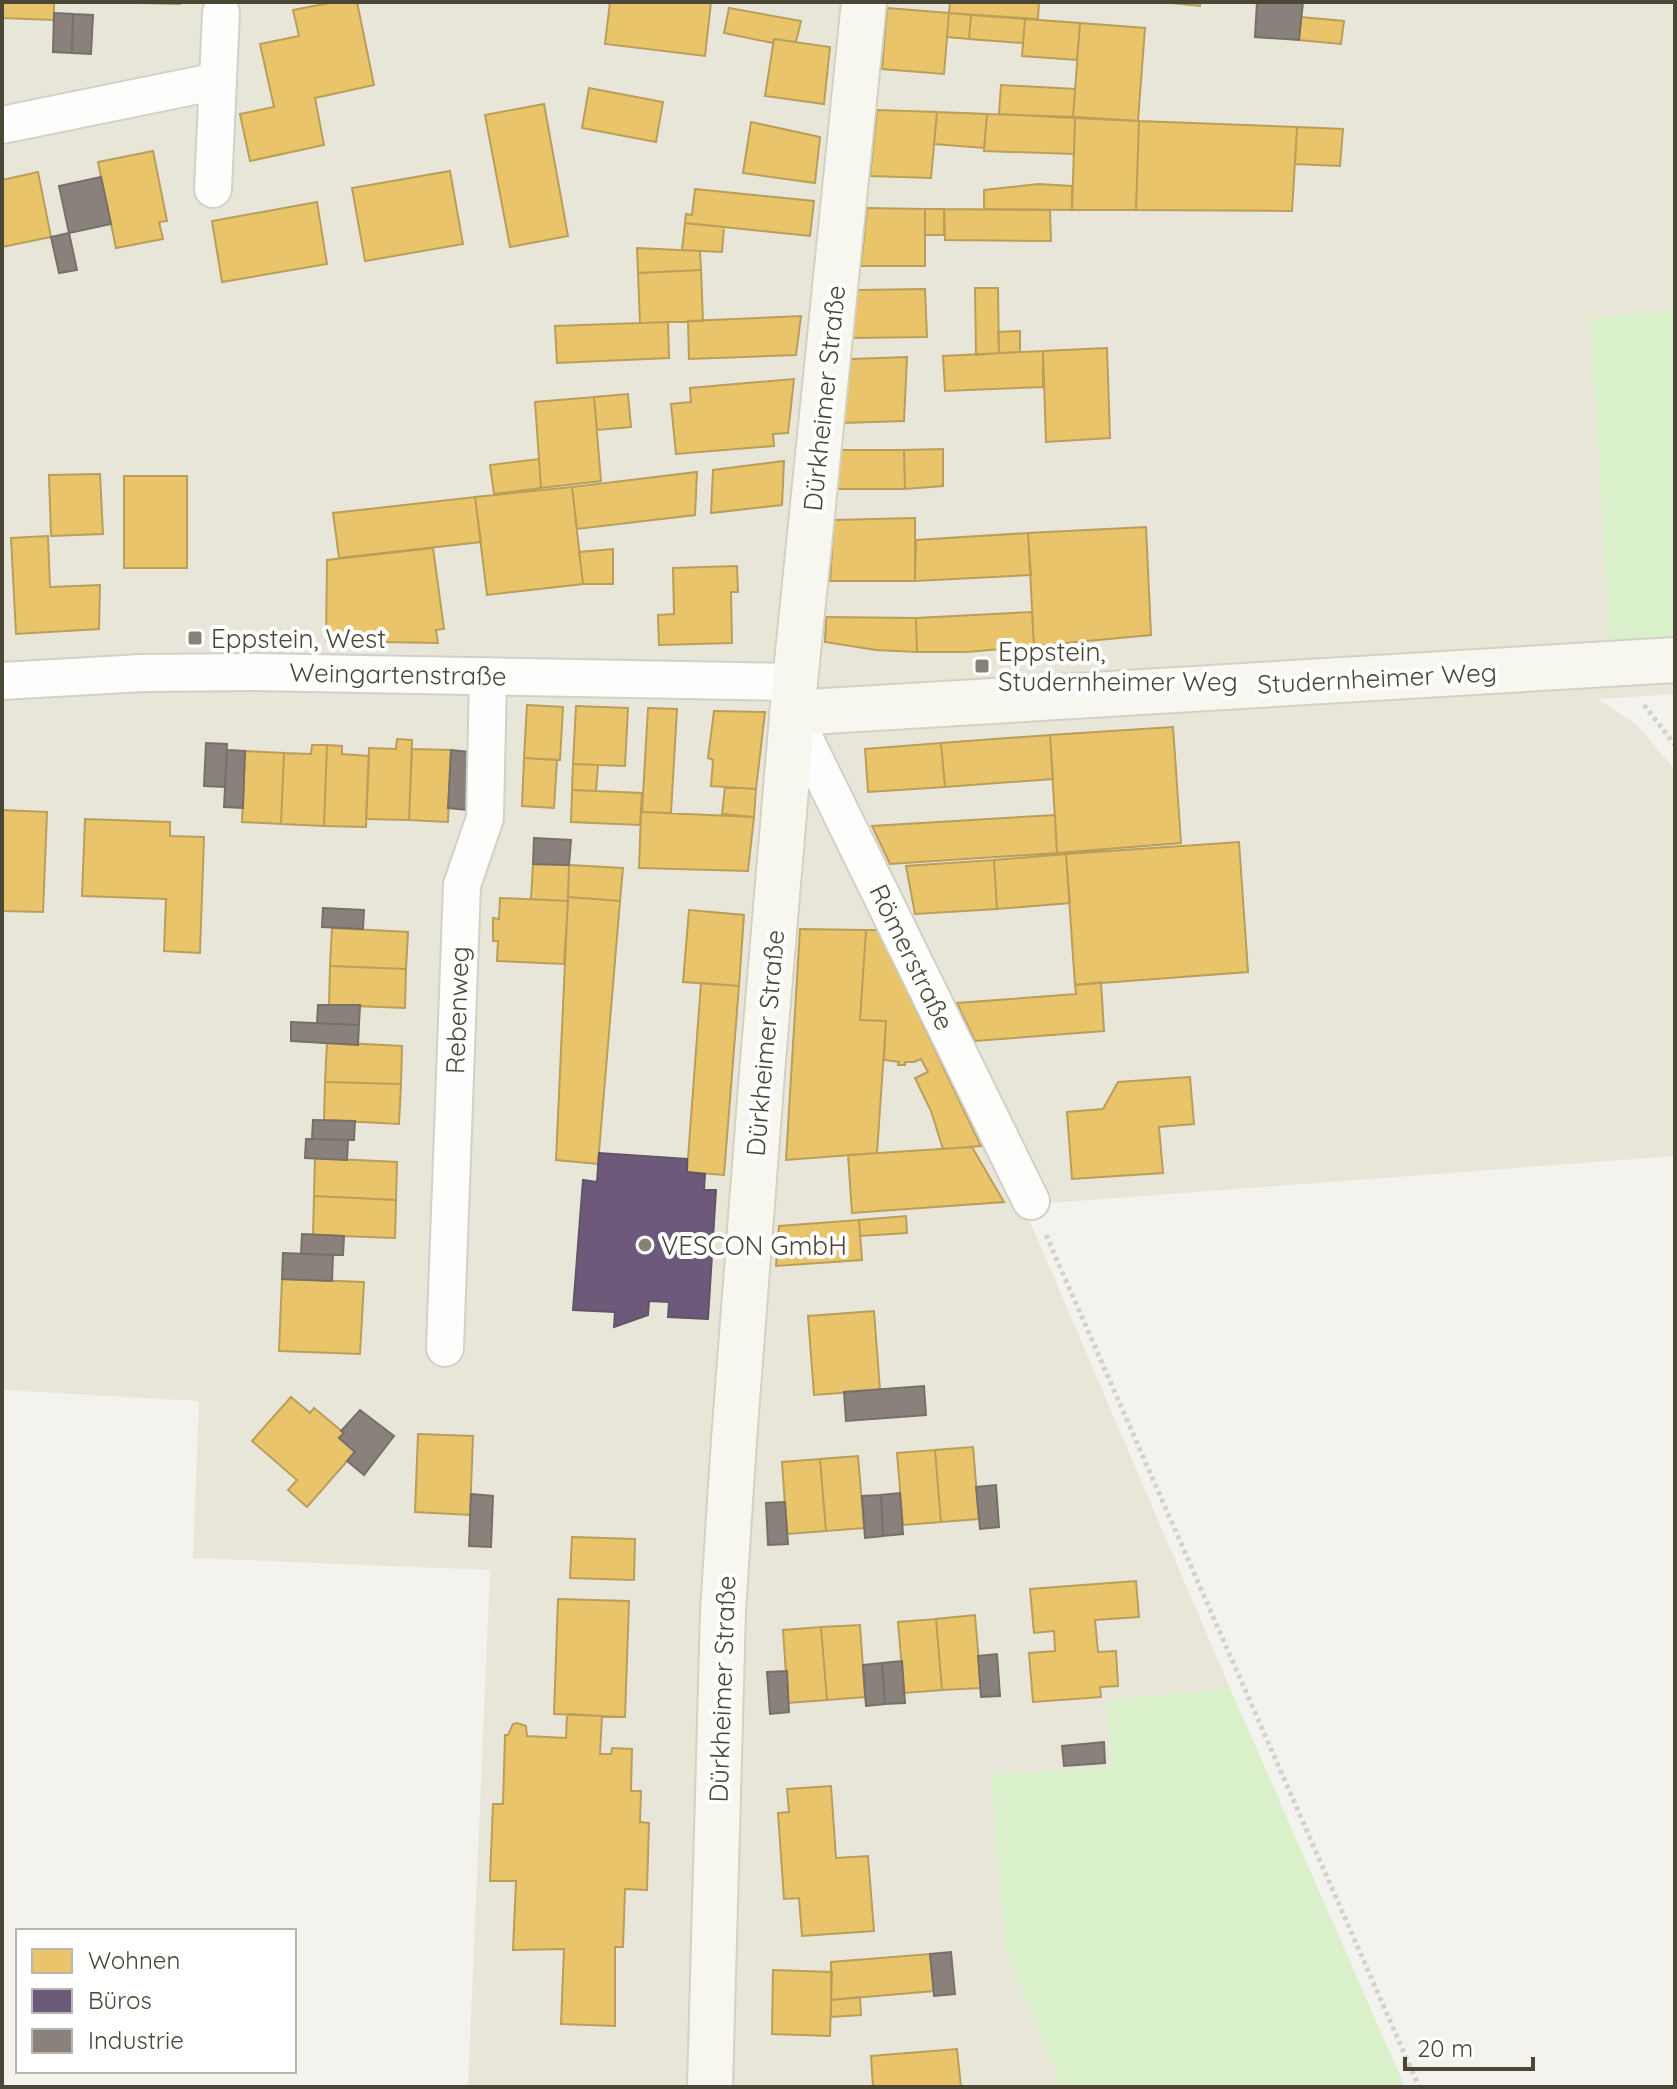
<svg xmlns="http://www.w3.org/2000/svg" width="1677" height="2089" font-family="Quicksand,sans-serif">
	<rect width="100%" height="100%" fill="#f3f2ec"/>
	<path fill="#e8e6d9" d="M2 2H1675V694L1598 699 1637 725 1675 770V1156L1023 1205 1230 1688 1107 1700 1113 1766 1058 2087H468L490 1570 193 1558 199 1401 2 1390Z"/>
	<path fill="#d9f0ca" d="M1675 310V636L1610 641 1590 318Z
		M1230 1688 1405 2087H1058L1059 2080 1005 1948 991 1775 1112 1766 1107 1700Z"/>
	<path fill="#e9c46a" stroke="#ba9e5a" stroke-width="2" d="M2 2H54V20L2 18Z
		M98 2H181L180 4Z
		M334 2H357L374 85 315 98 324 145 250 161 240 114 274 107 260 44 299 36 293 10Z
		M610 2H711L705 56 605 44Z
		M950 2H1039L1038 19 949 13Z
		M1161 2H1200V6Z
		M729 8 801 21 796 42 774 39 773 43 724 33Z
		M887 8 949 13 944 74 882 69Z
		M949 13 971 15 969 39 947 37Z
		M971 15 1025 19 1023 43 969 39Z
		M1301 17 1344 21 1341 44 1299 40Z
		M1025 19 1080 23 1077 60 1022 56Z
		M1080 23 1145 28 1138 121 1073 118Z
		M774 39 830 47 824 104 765 96Z
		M1001 85 1075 89 1073 118 999 114Z
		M589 88 663 102 656 142 582 128Z
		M544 104 568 236 510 247 485 115Z
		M877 110 937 112 931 178 870 176Z
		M937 112 987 114 984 148 934 144Z
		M987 114 1075 117 1074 154 984 151Z
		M1075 117 1139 121 1136 210H1072Z
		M1139 121 1297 127 1292 211 1136 210Z
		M751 122 820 137 815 183 743 173Z
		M1297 127 1343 129 1340 166 1295 164Z
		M153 151 167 221 159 222 163 239 116 248 98 162Z
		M450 171 463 244 365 261 352 188Z
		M38 172 51 237 2 247V180Z
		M1038 184 1072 186V210L984 209V190Z
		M695 189 814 201 810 236 685 223 686 214 692 215Z
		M317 202 327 264 222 282 212 221Z
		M867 208 925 209V266H861Z
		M925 209H944V235H925Z
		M944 209 1050 210 1051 241 945 240Z
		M685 223 724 227 722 252 682 250Z
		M637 248 700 251 701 270 638 273Z
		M701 270 703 321 640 323 638 273Z
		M975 288H998L999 353 976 355Z
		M925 289 927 337 852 338 858 290Z
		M801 316 796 355 689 359 688 321Z
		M668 322 669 358 557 363 555 326Z
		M1020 331V352L999 353 998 332Z
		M1107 348 1110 438 1046 442 1043 351Z
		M1043 351V387L945 391 943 356Z
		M907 357 904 421 843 423 851 359Z
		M794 379 788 433 773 434 774 446 676 454 671 404 691 402 690 388Z
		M628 394 631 427 597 430 594 397Z
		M594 397 601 481 541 488 535 402Z
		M943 449V486L905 489 904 450Z
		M841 450H904L905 489H837Z
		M539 459 541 488 494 494 490 465Z
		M784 461 782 505 711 513 713 470Z
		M697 472 695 515 577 529 572 487Z
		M100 474 103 534 51 536 49 475Z
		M124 476H187V568H124Z
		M572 487 583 584 487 595 475 497Z
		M475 497 481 542 339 558 333 513Z
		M915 518V581H830L834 520Z
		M1146 527 1151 635 1034 646 1028 533Z
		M1028 533 1031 575 915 581 916 540Z
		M48 536 50 587 100 585 99 629 16 634 11 538Z
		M433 548 444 629 436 630 438 643 326 641 327 560Z
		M613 549V584H583L579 552Z
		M737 566 738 592H731L732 643 659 645 658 615 674 614 673 568Z
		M1032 612 1034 646 967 652H917L916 618Z
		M826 617 916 618 917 652 876 650 825 642Z
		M527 705 563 707 560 760 524 758Z
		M576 706 628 708 625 766 573 764Z
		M648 708 677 709 671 813 642 812Z
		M714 711 765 712 756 789 711 786 713 760 708 758Z
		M1173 727 1181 843 1057 853 1050 735Z
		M1050 735 1053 779 945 787 941 743Z
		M397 739 412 740 409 820 366 819 369 748 396 749Z
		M941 743 945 787 868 792 865 749Z
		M312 745H327L324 826 281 824 284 753 311 754Z
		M327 745 342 746V754L369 756 366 827 324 826Z
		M412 749 451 750 448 822 409 820Z
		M245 751 284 753 281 824 242 822Z
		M524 758 557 760 554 808 522 806Z
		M573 764 598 765 596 791 572 790Z
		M725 787 756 789 754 817 722 814Z
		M572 790 642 793 640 825 571 822Z
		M2 810 47 812 43 912 2 911Z
		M641 812 754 817 748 871 639 868Z
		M1055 815 1057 853 890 864 872 826Z
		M85 819 170 822V836L204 837 200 953 164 951 166 899 82 896Z
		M1239 842 1248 972 1075 985 1066 854Z
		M1066 854 1070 903 997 909 994 860Z
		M994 860 997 909 915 914 906 866Z
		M533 864 569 865 568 901 531 899Z
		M569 865 623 868 620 901 568 897Z
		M568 897 620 901 598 1164 556 1160Z
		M500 898 568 901 564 964 497 961 498 941H493V918L499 919Z
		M689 910 744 915 739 986 683 982Z
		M332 928 408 932 406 969 330 966Z
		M800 929 866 930 860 1020 886 1021 877 1153 786 1160Z
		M866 930H878L981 1146 943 1149 931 1111 915 1078 928 1072 921 1059 914 1062H905V1065H898L899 1062 884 1060 886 1021 860 1020Z
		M330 966 406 969 405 1008 329 1005Z
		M1101 982 1104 1031 975 1041 957 1003 1076 994 1075 985Z
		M701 983 739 986 724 1175 687 1172Z
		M327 1042 402 1046 401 1084 325 1082Z
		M1190 1077 1194 1124 1159 1127 1163 1173 1072 1179 1067 1112 1103 1109 1118 1082Z
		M325 1082 401 1084 399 1124 324 1120Z
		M972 1147 1004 1202 852 1213 848 1155Z
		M315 1158 397 1162 396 1200 314 1196Z
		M314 1196 396 1200 395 1238 313 1235Z
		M906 1216 907 1233 860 1236 859 1220Z
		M859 1220 862 1260 776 1266 779 1226Z
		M282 1279 364 1282 360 1354 279 1351Z
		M874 1311 880 1390 814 1395 808 1316Z
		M291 1397 310 1413 314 1408 344 1433 339 1438 355 1452 307 1507 288 1490 297 1480 252 1441Z
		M418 1434 473 1436 470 1515 415 1512Z
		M973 1447 979 1519 941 1522 935 1450Z
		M935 1450 941 1522 903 1525 897 1453Z
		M858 1456 864 1528 826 1531 820 1459Z
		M820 1459 826 1531 787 1534 782 1462Z
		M572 1537 635 1539 634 1580 570 1578Z
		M1136 1581 1139 1617 1095 1620 1098 1652 1116 1651 1118 1686 1100 1687 1101 1697 1033 1702 1029 1653 1055 1651 1054 1631 1034 1633 1030 1589Z
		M558 1599 629 1601 625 1717 554 1714Z
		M975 1615 981 1688 942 1690 936 1619Z
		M936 1619 942 1690 904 1693 898 1622Z
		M860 1625 865 1697 827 1700 821 1627Z
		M821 1627 827 1700 788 1703 783 1630Z
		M567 1714 602 1716 600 1754H611L612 1748 632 1749 631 1791H641L640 1822 649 1823 647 1890 625 1889 623 1947H615V2026L561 2024 564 1949 513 1950 516 1881H490L493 1804H503L505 1735H508L513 1724 517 1723 526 1726 527 1736 566 1738Z
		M831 1786 836 1858 868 1856 874 1931 802 1936 799 1898 784 1899 778 1813 789 1812 787 1789Z
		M930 1954 934 1991 831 2000V1962Z
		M773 1970 832 1972 830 2036 772 2034Z
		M860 1997 861 2015 831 2017V2000Z
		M957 2049 961 2087H873L871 2056Z"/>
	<path fill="#6d597a" stroke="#635466" stroke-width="2" d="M599 1153 687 1159V1172L705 1174 704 1190H716L708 1319 668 1317 669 1302 649 1301 648 1315 614 1327 615 1312 573 1310 583 1180 597 1182Z"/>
	<path fill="#8a817c" stroke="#777067" stroke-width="2" d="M1257 2H1303L1299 40 1255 37Z
		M54 13 73 14 72 53 53 52Z
		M73 14 93 15 91 54 72 53Z
		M101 177 111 224 69 233 59 186Z
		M69 233 77 270 59 273 51 237Z
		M206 743 227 744 225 787 204 786Z
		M227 750 245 751 243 808 224 807Z
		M451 750 469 752 467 810 448 808Z
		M534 838 571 840 569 865 533 864Z
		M323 908 364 910 363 929 322 927Z
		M318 1005H360L359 1025 317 1023Z
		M291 1022 359 1025 358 1045 291 1041Z
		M313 1120 355 1121 354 1140 312 1139Z
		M306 1139 348 1140 347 1160 305 1158Z
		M302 1234 344 1236 343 1255 301 1254Z
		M283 1253 333 1255 332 1281 282 1279Z
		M924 1386 926 1415 846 1421 844 1392Z
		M360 1410 394 1436 364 1475 347 1461 355 1452 339 1438 344 1433 341 1431Z
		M996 1485 999 1527 980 1529 976 1487Z
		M900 1493 903 1534 883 1536 881 1495Z
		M471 1494 493 1496 491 1547 469 1546Z
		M881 1495 883 1536 865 1538 862 1496Z
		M785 1502 788 1544 768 1545 766 1503Z
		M997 1654 1000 1696 981 1697 978 1656Z
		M902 1661 905 1703 885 1704 882 1663Z
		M882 1663 885 1704 866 1706 863 1665Z
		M787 1671 789 1712 770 1714 767 1672Z
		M1104 1742 1105 1763 1064 1766 1062 1746Z
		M951 1952 955 1994 934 1996 930 1954Z"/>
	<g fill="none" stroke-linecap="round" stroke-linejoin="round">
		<g stroke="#d1d0c9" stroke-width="40">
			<path id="street" d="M2 125 218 81
				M213 189 221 13
				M2 681 142 673 255 672 795 682
				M792 713 1031 1201
				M445 1348 462 885 485 818 488 676"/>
		</g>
		<g stroke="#d3d2c2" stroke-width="48">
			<path id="secondary" d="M792 713 1675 660
				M710 2087 723 1611 734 1440 762 1073 795 682 864 2"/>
		</g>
		<path stroke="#d3d2cb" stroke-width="5" stroke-dasharray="4 4" stroke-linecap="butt" d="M1644 705 1675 745
			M1046 1235 1419 2087"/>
		<use href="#street" stroke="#fdfdfc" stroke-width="36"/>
		<use href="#secondary" stroke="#f7f7f0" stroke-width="44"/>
	</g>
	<g fill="#868376" stroke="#fff" stroke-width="3">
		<rect x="187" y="630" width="16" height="16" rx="4"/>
		<rect x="974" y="658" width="16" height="16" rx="4"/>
		<circle cx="645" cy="1245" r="8"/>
	</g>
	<g text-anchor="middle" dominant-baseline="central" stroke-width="8" stroke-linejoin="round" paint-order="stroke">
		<g font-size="26" fill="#4b4736" stroke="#fff">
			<text transform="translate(824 398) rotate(-84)">Dürkheimer Straße</text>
			<text transform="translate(398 674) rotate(1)">Weingartenstraße</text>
			<text transform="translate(1377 678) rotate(-3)">Studernheimer Weg</text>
			<text transform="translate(912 957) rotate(64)">Römerstraße</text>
			<text transform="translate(457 1010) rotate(-88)">Rebenweg</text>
			<text transform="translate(765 1043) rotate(-85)">Dürkheimer Straße</text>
			<text transform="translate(722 1689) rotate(-88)">Dürkheimer Straße</text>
		</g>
		<g font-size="26" fill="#4b4736" stroke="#fff" text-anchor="start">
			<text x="211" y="638">Eppstein, West</text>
			<text x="998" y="651">Eppstein,<tspan x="998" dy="30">Studernheimer Weg</tspan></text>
			<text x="661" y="1245">VESCON GmbH</text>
		</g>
	</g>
	<rect width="1677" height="2089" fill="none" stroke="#4b4736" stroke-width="8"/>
	<rect x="16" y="1929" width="280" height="144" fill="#ffffff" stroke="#b7b5af" stroke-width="2"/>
	<rect x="32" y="1949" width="40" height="24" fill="#e9c46a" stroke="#b7b5af" stroke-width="2"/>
	<text x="88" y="1969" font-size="24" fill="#4b4736">Wohnen</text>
	<rect x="32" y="1989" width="40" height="24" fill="#6d597a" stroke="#b7b5af" stroke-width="2"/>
	<text x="88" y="2009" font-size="24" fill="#4b4736">Büros</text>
	<rect x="32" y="2029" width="40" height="24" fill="#8a817c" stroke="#b7b5af" stroke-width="2"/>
	<text x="88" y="2049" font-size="24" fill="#4b4736">Industrie</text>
	<path d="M1405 2057v12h128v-12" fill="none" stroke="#4b4736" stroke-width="4"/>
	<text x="1417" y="2057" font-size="24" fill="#4b4736" stroke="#ffffff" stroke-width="6" paint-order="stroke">20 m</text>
</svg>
